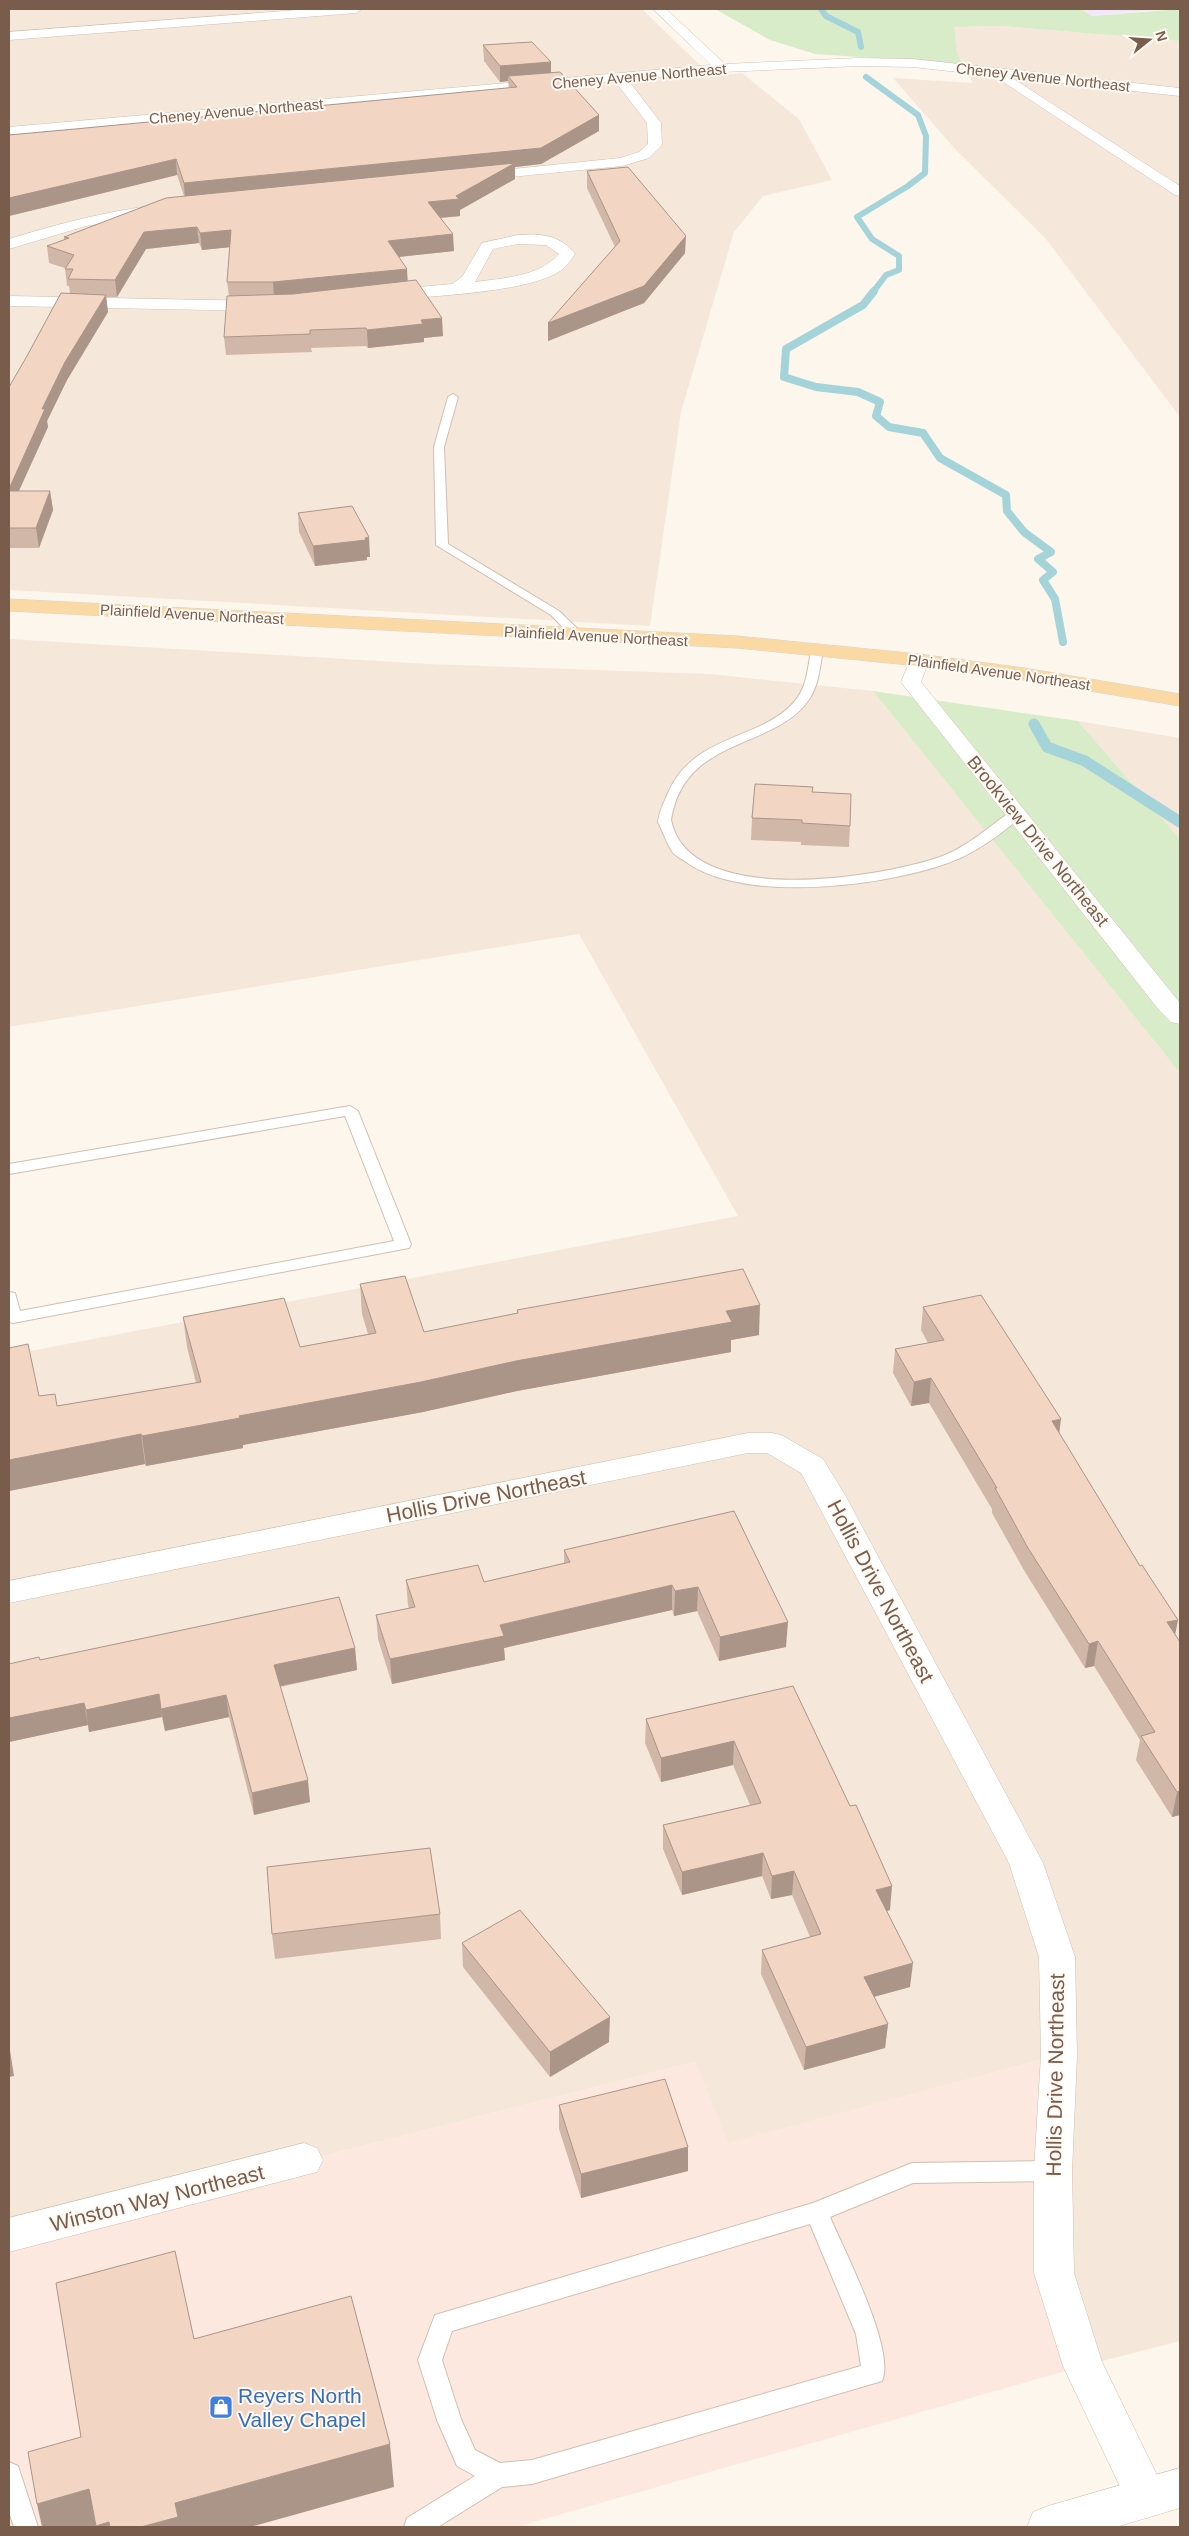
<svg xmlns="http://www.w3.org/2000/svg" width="1189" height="2536" font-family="Helvetica,sans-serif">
	<rect width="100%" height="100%" fill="#fdf6ec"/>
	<path fill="#f5e8da" d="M9 9H642L711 76 742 73 799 119 832 180 763 196 734 232 681 412 650 626 9 590Z
		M1002 26 1180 41V417L1046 239 955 149 893 78 973 83 957 53 953 27Z
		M9 639 428 664 710 674 873 691 1180 1073V2341L1083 2366 1054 2273 1059 2055 727 2144 695 2062 9 2235V1355L738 1216 579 934 9 1027Z
		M1078 721 1180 738V839Z"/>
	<path fill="#fde8e0" d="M1059 2055 1053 2171 1083 2366 516 2527H9V2235L695 2062 728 2143Z"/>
	<path fill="#f3e8fa" d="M1081 9H1166L1092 16Z"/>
	<path fill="#d8ecc9" d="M715 9H1081L1092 16 1180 9V41L1002 26 954 27 957 53 963 64 815 54 770 40Z
		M873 691 1078 721 1180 839V1073Z"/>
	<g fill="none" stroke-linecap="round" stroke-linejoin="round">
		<path stroke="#a5d3da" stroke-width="6" d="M821 9 826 16 858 32 861 47
			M866 77 918 115 926 136 925 173 908 186 857 217 872 239 899 256V270L886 275 873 292"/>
		<path stroke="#a5d3da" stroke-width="8" d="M874 291 863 305 786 349 784 377 816 387 858 392 880 402 876 416 889 427 923 433 940 458 1006 495 1007 511 1024 532 1051 552 1038 559 1053 572 1043 580 1055 599 1063 642"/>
		<path stroke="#a5d3da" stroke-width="11" d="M1034 724 1047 747 1085 761 1180 822"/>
		<g stroke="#d1beb0" stroke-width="2">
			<path id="service" d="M453 394 458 397 444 447 448 544 559 611 582 633V639H574L551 615 436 545 434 447 448 397Z
				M817 646 823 650C820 666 819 684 810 698 776 751 685 734 671 820 689 909 879 878 940 857 967 847 986 829 1010 812 1014 810 1016 810 1021 811L1023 814 1021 817C1002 833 981 849 958 859 894 886 748 904 689 864 684 860 677 857 673 853 667 844 663 832 658 822 659 812 664 802 668 793 694 733 761 741 795 701 807 687 808 667 811 650Z
				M350 1106 358 1111 411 1244 409 1248 13 1323 9 1322V1292L15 1293 20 1311 394 1241 345 1116 9 1174V1164Z
				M1053 2161 1061 2164 1064 2171 1061 2178 1053 2181 913 2183 830 2217C844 2250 896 2350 882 2381L532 2484 502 2487 438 2527H404L407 2518 475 2476 457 2466 437 2420 418 2360 435 2315 813 2203 912 2163ZM810 2224 856 2334 861 2366 532 2460 500 2463 475 2450 461 2419 442 2360 452 2331Z
				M9 2462 18 2466 38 2527H14L9 2512Z"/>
		</g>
		<g stroke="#d1beb0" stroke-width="1">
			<path id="minor" d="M311 9H362L356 13 9 40V32Z
				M653 9H666L725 64 859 58 913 59 1180 88V96L1012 78 1180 186V196L1175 195 994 76 913 67 859 66 722 72 628 80 661 123 662 145 649 158 622 166 479 180 472 176 474 173 620 158 639 152 648 144 647 123 615 81 9 135V127L711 65Z
				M165 204 172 208 170 211 86 226 9 249V239C60 223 112 210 165 204Z
				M518 235C540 233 561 235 575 254 571 260 566 267 560 271 527 293 429 296 387 300L379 295 387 290 452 284 462 277 482 243ZM518 244 546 245 559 254C539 277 503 278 475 282L493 249Z
				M9 296 262 301 270 306 262 311 9 306Z
				M919 654 926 656 929 660 921 682 1180 1003V1024L1171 1022 1159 1010 904 686 901 682 912 656Z
				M748 1433H773L783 1436 823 1459 845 1495 1043 1863 1075 1957 1077 2055 1072 2171 1074 2273 1102 2362 1168 2498 1162 2512 1147 2518 1132 2512 1063 2366 1034 2273V2171L1041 2055 1039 1957 1009 1863 801 1473 767 1453H748L9 1603V1581Z
				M304 2143 317 2148 323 2160 317 2172 9 2252V2218Z"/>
		</g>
		<g stroke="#d6c0b0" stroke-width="1">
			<path id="secondary" d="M1180 2468V2508L1116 2527H1027L1033 2512 1048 2506Z"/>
		</g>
		<g stroke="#dad1cd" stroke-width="1">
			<path id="primary" d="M9 599 737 636 919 654 1024 668 1180 694V706L1024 680 919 666 737 648 9 611Z"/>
		</g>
		<use href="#service" fill="#fff" fill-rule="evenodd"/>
		<use href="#minor" fill="#fff" fill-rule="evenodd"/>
		<use href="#secondary" fill="#fff" fill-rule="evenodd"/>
		<use href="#primary" fill="#fbd9a5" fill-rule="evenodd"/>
	</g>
	<path fill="#d1b7a8" d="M483 45 551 62V73L599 131 541 164 515 167V179L460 210V216L440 218 454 251 399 257 407 281 443 336 424 338V342L368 348 366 346 311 348 312 352 226 355 224 337 229 296 227 282 230 247 202 250 199 243 146 249 117 297H106L108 312 67 380 47 421 48 427 19 491H50L53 510 39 548H9V387L70 293 69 286H67L65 268 49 263 47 246 64 240V237L184 196 177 175 9 216V135L75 129 509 88 508 81 500 82 484 61Z
		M587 171 685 253 644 303 548 341 615 247 587 188Z
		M298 513 370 557H367V560L315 566 299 532Z
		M812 792 850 826 849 847 801 845V842L751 840 752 818Z
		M360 1284 424 1332 517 1313V1310L759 1335 731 1340V1352L517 1391 423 1412 243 1445V1448L146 1466 145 1464 9 1491V1348L39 1396 57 1406 196 1383 187 1347 183 1317 300 1347 368 1334 362 1314Z
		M923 1307 1059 1433 1140 1566 1178 1620 1175 1634 1180 1642V1815L1172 1817 1136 1760 1140 1740 1094 1666 1085 1668 1025 1572 992 1513V1509L929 1403 911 1406 893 1373 895 1349 928 1343 921 1330Z
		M734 1511 786 1647 719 1661 697 1611 674 1616 672 1610 504 1648 505 1660 392 1684 378 1639 376 1615 409 1608 408 1605 406 1580 484 1582 564 1563V1550Z
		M355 1648 357 1670 280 1687 310 1802 254 1815 229 1717 165 1731 162 1717 89 1732 88 1725 9 1742V1664L40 1660Z
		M793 1686 890 1910 887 1911 910 1987 874 1997 888 2024 885 2048 804 2070 761 1974 762 1950 810 1937 792 1895 771 1899 762 1876 682 1895 663 1849V1825L750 1805 733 1765 661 1782 645 1743 646 1719Z
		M440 1914 441 1939 275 1959 272 1934Z
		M462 1943 609 2042 550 2077 463 1967Z
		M559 2105 688 2171 581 2198 559 2129Z"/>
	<path fill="#aa9588" d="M551 62V77L508 76V81L500 82V66Z
		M599 115V131L541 164 515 167V179L460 210V216L428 219 185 200 184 183Z
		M176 159 177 175 9 216V198Z
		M197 227 199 243 146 249 117 297 115 280 144 232Z
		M231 230 232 247 202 250 200 233Z
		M453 234 454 251 388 258V241Z
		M686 236 685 253 644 303 548 341V323Z
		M407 269 408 286 274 299 273 282Z
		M106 295 108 312 67 380 47 421 48 427 10 510 9 500V489L42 409 65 362Z
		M442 318 443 336 424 338V342L368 348 367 330 421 320Z
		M50 491 53 510 39 548 36 528Z
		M369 537 370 557H367V560L315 566 313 546Z
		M760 1305 759 1335 731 1340V1352L517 1391 423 1412 243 1445V1448L146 1466 142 1436 726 1311Z
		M931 1378 929 1403 911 1406 914 1382Z
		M1061 1419 1058 1443 1052 1421Z
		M141 1434 145 1464 9 1491V1460Z
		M672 1585V1610L504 1648 505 1660 392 1684 390 1659 500 1625Z
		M698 1587 697 1611 674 1616 675 1591Z
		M1178 1620 1173 1645 1167 1622Z
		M788 1622 786 1647 719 1661 720 1637Z
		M1098 1641 1094 1666 1085 1668 1089 1644Z
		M355 1648 357 1670 276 1687 274 1665Z
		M159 1694 162 1717 89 1732 86 1710Z
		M226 1695 229 1717 165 1731 161 1709Z
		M84 1703 88 1725 9 1742V1718Z
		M734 1741 733 1765 661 1782V1758Z
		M308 1780 310 1802 254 1815 252 1793Z
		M1180 1791V1815L1172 1817 1177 1792Z
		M763 1853 762 1876 682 1895V1872Z
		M794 1871 792 1895 771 1899 772 1876Z
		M892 1886 890 1910 874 1914 876 1890Z
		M913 1963 910 1987 862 2000 864 1977Z
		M610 2017 609 2042 550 2077V2052Z
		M888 2024 885 2048 804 2070 806 2047Z
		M9 2044 14 2076 9 2077Z
		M688 2147V2171L581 2198V2174Z
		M390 2444 394 2487 250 2527H141L175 2503Z
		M89 2489 109 2522 110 2527H42L37 2504Z"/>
	<path fill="#f3d5c3" stroke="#aa9588" d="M532 42 551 62 500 66 483 45Z
		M560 72 599 115 541 148 184 183 176 159 9 198V135L75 129 517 87 508 76Z
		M515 163 456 196 459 199 428 202 453 234 388 241 407 269 273 282H227L231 230 200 233 197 227 144 232 115 280 68 279 73 269H65L74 255 47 246 69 238 64 237 166 198Z
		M628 167 686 236 644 286 548 323 620 241 587 171Z
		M416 280 442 318 421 320 423 324 367 330 366 328 310 330V334L224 337 227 296 293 294Z
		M61 293 106 295 65 362 42 409H45L9 489V387L27 356Z
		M9 491H50L36 528H9Z
		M352 506 369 537 365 538 366 540 313 546 298 513Z
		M755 784 813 787 812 792 851 794 850 826 802 823V820L752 818Z
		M743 1269 760 1305 726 1311 732 1322 516 1361 421 1382 239 1416 240 1418 142 1436 141 1434 9 1460V1348L28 1344 39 1396 55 1394 57 1406 201 1382 183 1317 284 1298 300 1347 376 1333 360 1284 405 1276 424 1332 518 1313 517 1310Z
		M981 1295 1061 1419 1052 1421 1140 1566 1142 1565 1178 1620 1167 1622 1180 1642V1791L1177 1792 1141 1736 1155 1732 1098 1641 1089 1644 1028 1548 995 1488H997L931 1378 914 1382 895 1349 944 1340 923 1307Z
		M734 1511 788 1622 720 1637 698 1587 675 1591 672 1585 500 1625 504 1636 390 1659 376 1615 415 1607 406 1580 478 1565 484 1582 570 1562 564 1550Z
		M339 1597 355 1648 274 1665 308 1780 252 1793 226 1695 161 1709 159 1694 86 1710 84 1703 9 1718V1664L39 1657 40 1660Z
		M793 1686 850 1806 856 1805 892 1886 876 1890 913 1963 864 1977 888 2024 806 2047 762 1950 821 1934 794 1871 772 1876 763 1853 682 1872 663 1825 761 1803 734 1741 661 1758 646 1719Z
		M430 1848 440 1914 272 1934 267 1867Z
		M520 1910 610 2017 550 2052 462 1943Z
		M665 2079 688 2147 581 2174 559 2105Z
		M175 2251 194 2339 351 2296 390 2444 175 2503 178 2517 141 2527H110L109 2522 96 2526 89 2489 37 2504 28 2452 81 2437 56 2283Z"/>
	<defs>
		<g id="shop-square" transform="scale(1.25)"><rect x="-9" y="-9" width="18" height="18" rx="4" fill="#3f7fe0" stroke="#fffaf3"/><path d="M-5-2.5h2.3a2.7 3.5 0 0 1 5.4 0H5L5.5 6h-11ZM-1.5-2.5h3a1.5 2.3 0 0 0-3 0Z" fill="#fff"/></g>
	</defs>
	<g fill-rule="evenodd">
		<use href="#shop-square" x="221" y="2407"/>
	</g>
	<g text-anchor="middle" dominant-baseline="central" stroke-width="4" stroke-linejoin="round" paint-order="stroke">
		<g font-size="15" fill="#7a5c4d" stroke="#fffaf3">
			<text transform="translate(639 76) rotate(-5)">Cheney Avenue Northeast</text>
			<text transform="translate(1043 77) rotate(6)">Cheney Avenue Northeast</text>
			<text transform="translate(236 111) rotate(-5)">Cheney Avenue Northeast</text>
			<text transform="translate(192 614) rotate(3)">Plainfield Avenue Northeast</text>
			<text transform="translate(596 636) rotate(3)">Plainfield Avenue Northeast</text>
			<text transform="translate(999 672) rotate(8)">Plainfield Avenue Northeast</text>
		</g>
		<g font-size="18" fill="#7a5c4d" stroke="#fffaf3">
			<text transform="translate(1038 841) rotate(51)">Brookview Drive Northeast</text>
		</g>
		<g font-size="21" fill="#7a5c4d" stroke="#fffaf3">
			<text transform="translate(486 1496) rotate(-11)">Hollis Drive Northeast</text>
			<text transform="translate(881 1591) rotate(62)">Hollis Drive Northeast</text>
			<text transform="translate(1055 2075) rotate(-89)">Hollis Drive Northeast</text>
			<text transform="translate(157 2198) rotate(-14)">Winston Way Northeast</text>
		</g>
		<g font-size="21" fill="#366cbe" stroke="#fffaf3" text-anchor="start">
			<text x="238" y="2395">Reyers North<tspan x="238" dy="24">Valley Chapel</tspan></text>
		</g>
	</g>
	<rect width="1189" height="2536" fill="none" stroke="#7a5c4d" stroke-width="20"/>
	<g transform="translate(1149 40) rotate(73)" stroke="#fffaf3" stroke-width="4" paint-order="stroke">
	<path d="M0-4L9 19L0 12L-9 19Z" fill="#7a5c4d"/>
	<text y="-8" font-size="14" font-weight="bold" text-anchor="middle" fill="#7a5c4d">N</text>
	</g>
</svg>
